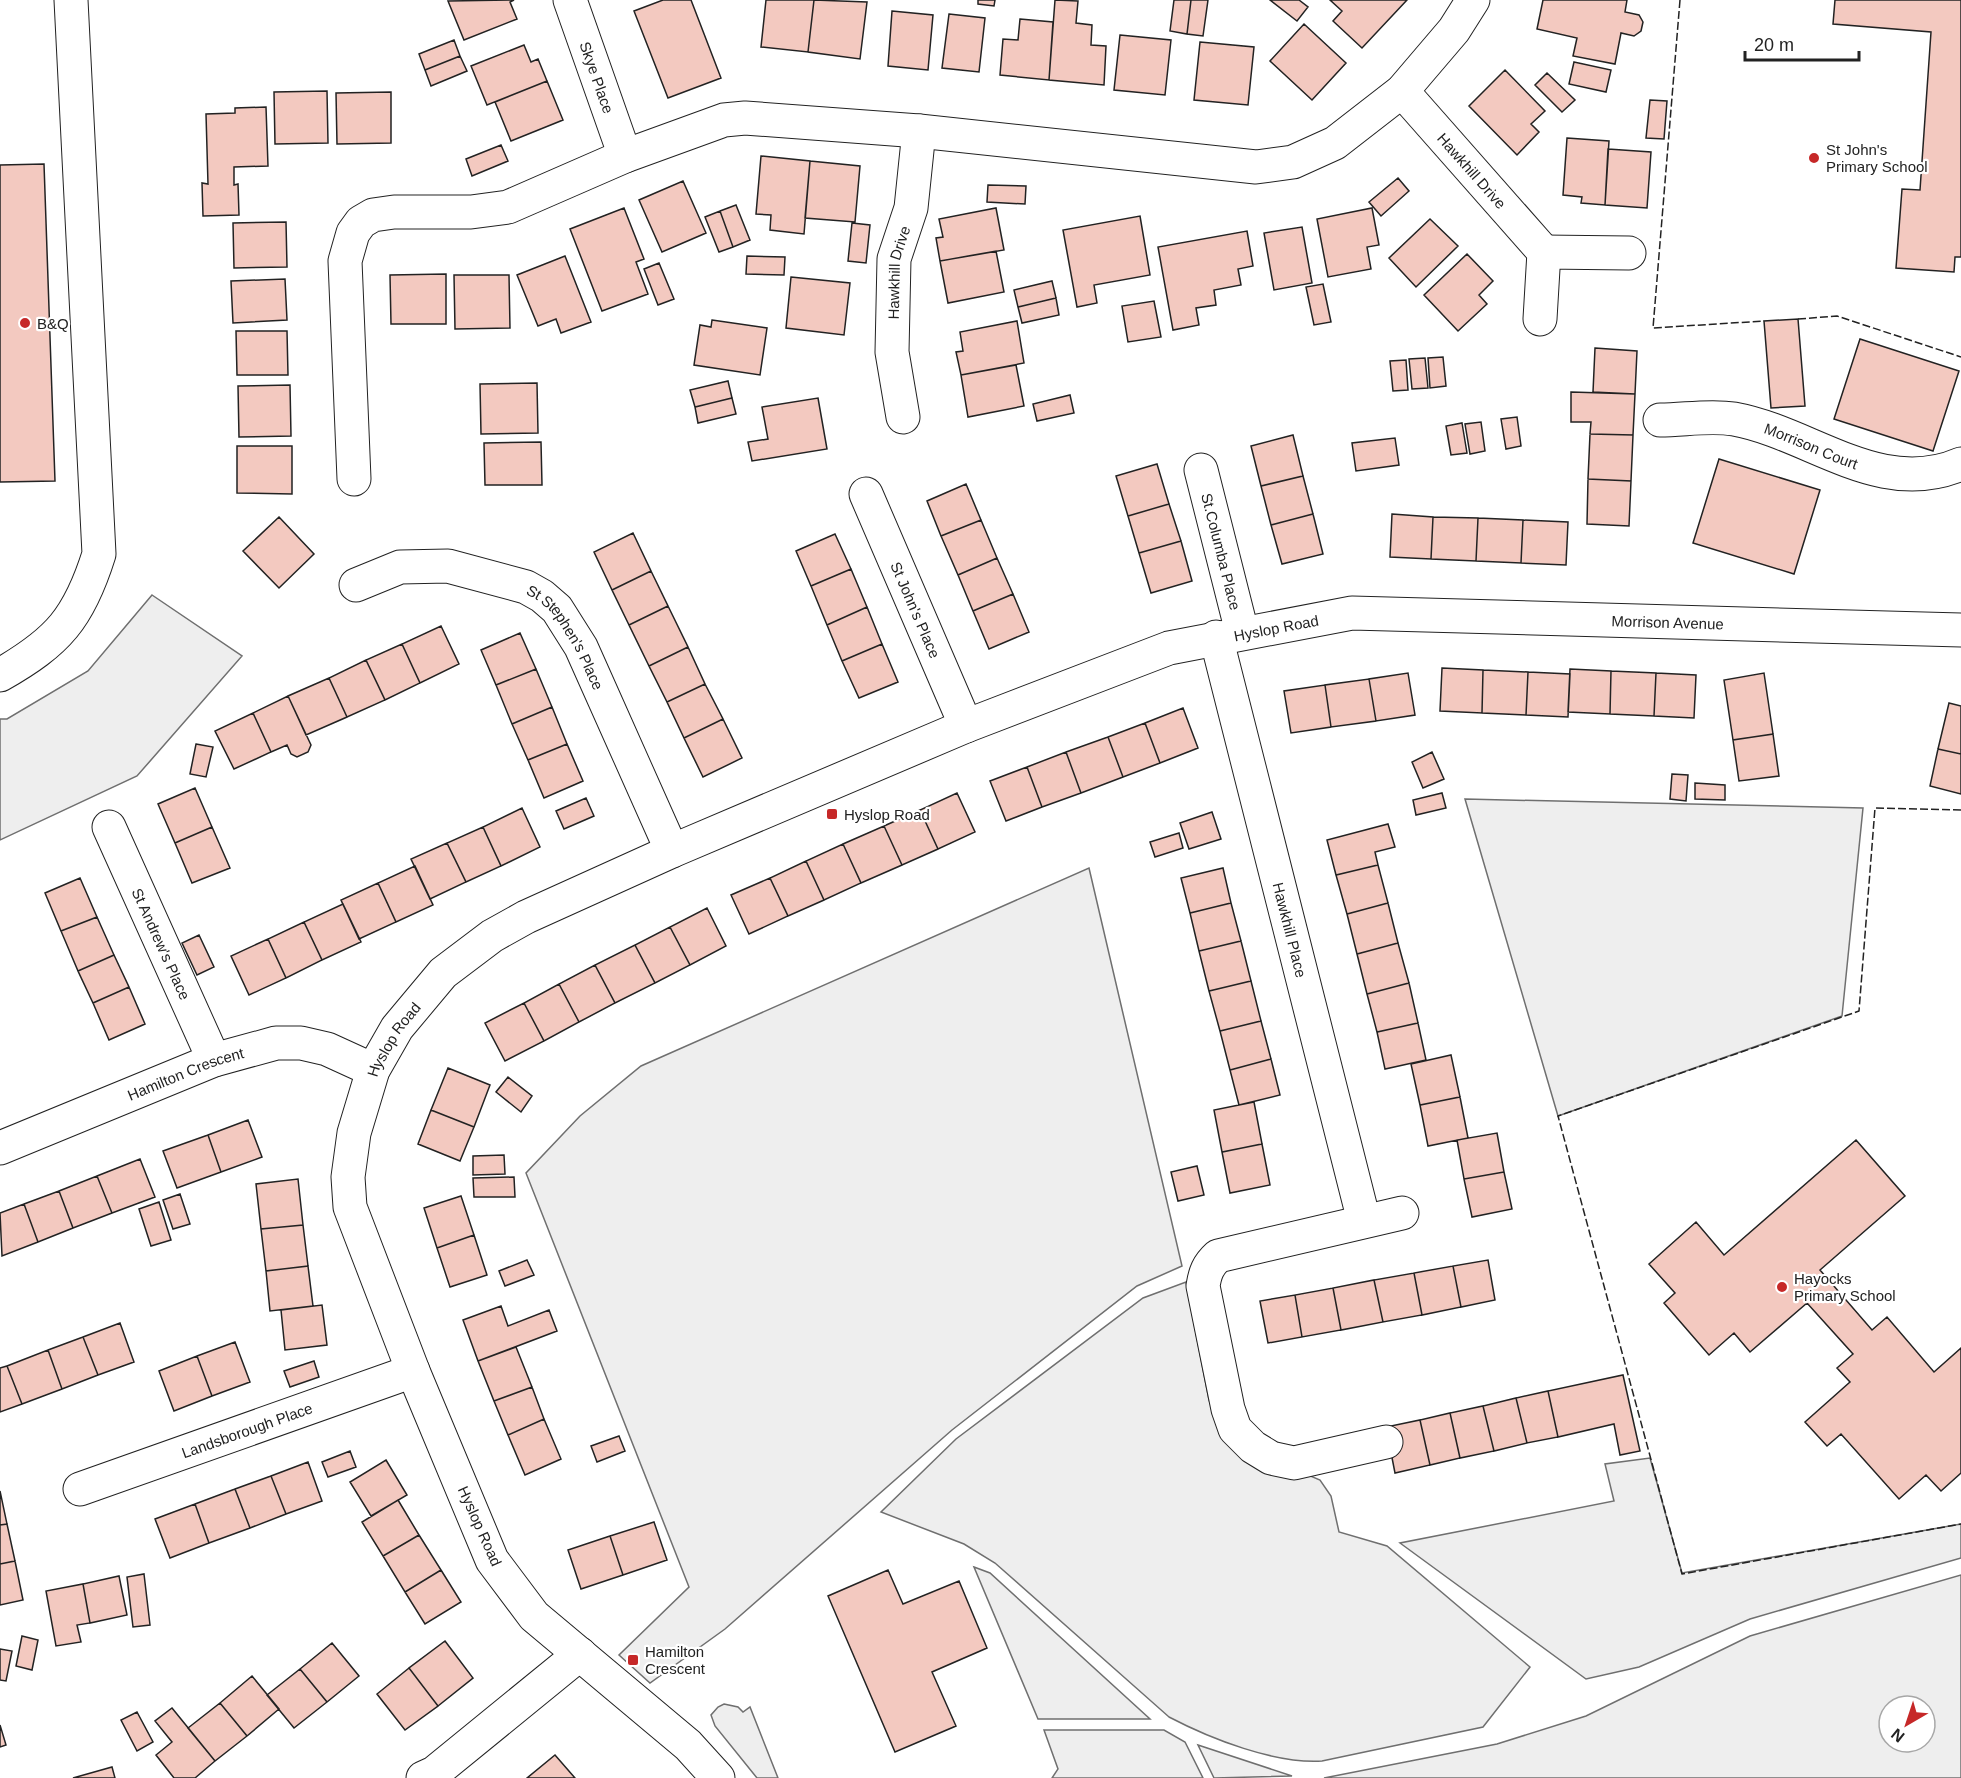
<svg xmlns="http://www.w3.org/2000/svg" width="1961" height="1778" font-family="Arial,sans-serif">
	<rect width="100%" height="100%" fill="#fff"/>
	<path fill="#eee" stroke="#6f6f6f" stroke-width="1.5" fill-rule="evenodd" d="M152 595 242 656 137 776 0 840V719H7L88 671Z
		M1465 799 1863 808 1842 1016 1558 1116Z
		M1089 868 1182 1266 1137 1286 952 1430 725 1629 650 1683 619 1655 689 1587 526 1173 580 1116 641 1066Z
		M1186 1282 1209 1400 1224 1439 1320 1480 1331 1496 1339 1532 1387 1546 1530 1667 1483 1727 1322 1761C1275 1764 1211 1739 1169 1717L995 1563 964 1544 881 1512 956 1439 1143 1298Z
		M1650 1458 1682 1573 1961 1524V1558L1750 1619 1639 1667 1586 1679 1400 1543 1614 1501 1605 1464Z
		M974 1567 990 1573 1150 1719H1038Z
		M1961 1575V1778H1324L1497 1744 1586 1716 1750 1636ZM1889 1706H1925V1742H1889Z
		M724 1704 738 1707 743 1712 750 1707 778 1778H757L715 1726 711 1715 718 1707Z
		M1044 1730H1164L1185 1742 1203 1778H1052L1058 1769Z
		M1198 1745 1292 1776 1214 1778Z"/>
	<path fill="#f3c9c0" stroke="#222" stroke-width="1.5" d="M514 0 510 2 517 19 464 40 448 1Z
		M663 0H691L721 78 668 98 634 11Z
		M766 0H814L808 52 761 47Z
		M814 0 867 2 860 59 808 52Z
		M978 0H995L994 6 978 4Z
		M1055 0 1078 1 1076 23 1092 25 1091 45 1106 46 1104 85 1049 80Z
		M1174 0H1191L1187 34 1170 31Z
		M1191 0H1208L1203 36 1187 34Z
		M1270 0H1299L1308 7 1297 21Z
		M1330 0H1407L1362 48 1333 21 1342 11Z
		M1543 0H1627L1625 12 1639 15 1643 22 1641 31 1634 36 1621 33 1615 64 1573 56 1577 38 1537 29Z
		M1835 0H1961V257H1955L1954 272 1896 268 1902 189 1920 190 1931 32 1833 24Z
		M892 11 933 15 928 70 888 66Z
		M949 14 985 18 979 72 942 68Z
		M1020 19 1053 22 1049 80 1000 75 1003 39 1018 40Z
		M1304 24 1346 63 1312 100 1270 61Z
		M1120 35 1171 40 1165 95 1114 90Z
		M454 40 460 56 425 70 419 54Z
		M1200 42 1254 47 1248 105 1194 100Z
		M524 45 531 62 538 59 547 81 487 105 471 66Z
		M460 56 467 71 431 86 425 70Z
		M1574 62 1611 70 1606 92 1569 84Z
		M1505 70 1545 111 1531 124 1539 132 1517 155 1469 106Z
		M1547 73 1575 100 1562 112 1535 85Z
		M547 81 563 120 511 141 495 102Z
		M327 91 328 143 275 144 274 92Z
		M391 92V143L337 144 336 93Z
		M1650 100 1667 101 1664 139 1646 138Z
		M266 107 268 166 234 167V185L238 184 239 215 203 216 202 183 208 184 206 114 235 113V108Z
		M1567 138 1609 141 1605 205 1581 203 1582 197 1563 195Z
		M501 145 508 161 472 176 466 159Z
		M1608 149 1651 152 1647 208 1605 205Z
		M761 156 810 161 804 234 770 230 771 215 756 214Z
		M810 161 860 166 855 222 805 218Z
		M44 164 55 481 0 482V165Z
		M1398 178 1409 191 1381 216 1369 202Z
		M683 181 706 233 662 252 639 200Z
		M988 185 1026 186 1025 204 987 202Z
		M736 205 750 240 733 247 720 211Z
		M624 208 644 259 636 262 648 294 602 311 570 229Z
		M996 208 1004 250 940 261 936 238 943 237 939 219Z
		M1372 208 1379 245 1367 247 1371 269 1328 277 1317 219Z
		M720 211 733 247 719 252 705 217Z
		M1140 216 1150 275 1094 285 1097 303 1077 307 1063 230Z
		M1430 219 1458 246 1416 287 1389 258Z
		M286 222 287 267 234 268 233 223Z
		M852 223 870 225 866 263 848 261Z
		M1302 227 1312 283 1274 290 1264 233Z
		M1247 231 1253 266 1238 269 1241 285 1214 290 1216 305 1196 308 1199 325 1173 330 1158 247Z
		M996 251 1004 292 948 303 940 261Z
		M1467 254 1493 281 1479 295 1487 304 1458 331 1424 295Z
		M565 256 591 322 561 333 556 319 538 326 517 275Z
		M747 256 785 257 784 275 746 274Z
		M659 263 674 299 658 305 644 269Z
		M446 274V324H391L390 275Z
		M454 275H509L510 328 455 329Z
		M791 277 850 283 844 335 786 328Z
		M285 279 287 320 233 323 231 281Z
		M1052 281 1056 298 1018 307 1014 290Z
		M1323 284 1331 322 1314 325 1306 287Z
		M1056 298 1059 315 1022 323 1018 307Z
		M1154 301 1161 337 1128 342 1122 306Z
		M1798 319 1805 406 1771 408 1764 321Z
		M712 320 767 328 760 375 694 365 700 325 711 327Z
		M1017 321 1024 363 961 375 956 352 963 351 960 332Z
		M236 331H287L288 375H237Z
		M1860 339 1959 371 1933 451 1834 419Z
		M1595 348 1637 351 1635 394 1593 392Z
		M1443 357 1446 386 1430 388 1428 358Z
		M1425 358 1428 388 1412 389 1409 359Z
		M1406 360 1408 390 1393 391 1390 361Z
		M1016 365 1024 406 968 417 961 375Z
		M728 381 732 398 695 407 690 390Z
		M537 383 538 433 481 434 480 384Z
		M290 385 291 436 239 437 238 386Z
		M1571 392 1635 394 1633 435 1590 434 1591 422H1571Z
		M1070 395 1074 413 1037 421 1033 404Z
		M732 398 736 414 698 423 695 407Z
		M818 398 827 449 752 461 748 442 768 439 762 407Z
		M1517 417 1521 446 1506 449 1501 419Z
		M1481 422 1485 451 1470 454 1465 424Z
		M1462 423 1467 453 1451 455 1446 426Z
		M1590 434 1633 435 1631 481 1588 479Z
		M1293 435 1303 476 1261 486 1251 446Z
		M1395 438 1399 465 1356 471 1352 443Z
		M541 442 542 485H485L484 443Z
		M237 446H292V494L237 493Z
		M1719 459 1820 490 1794 574 1693 543Z
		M1157 464 1169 504 1128 516 1116 476Z
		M1303 476 1313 514 1271 525 1261 486Z
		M1588 479 1631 481 1629 526 1587 524Z
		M966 484 981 520 941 536 927 501Z
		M1169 504 1181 541 1139 553 1128 516Z
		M1313 514 1323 554 1282 564 1271 525Z
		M1392 514 1433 517 1431 559 1390 557Z
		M279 517 314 554 279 588 243 551Z
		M1433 517 1478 518 1476 561 1431 559Z
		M1478 518 1523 520 1521 563 1476 561Z
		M981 520 997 558 958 575 941 536Z
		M1523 520 1568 522 1566 565 1521 563Z
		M633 533 651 571 612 590 594 552Z
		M835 534 851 569 811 586 796 551Z
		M1181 541 1192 581 1151 593 1139 553Z
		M997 558 1013 594 973 611 958 575Z
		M851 569 867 607 827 625 811 586Z
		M651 571 668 606 629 625 612 590Z
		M1013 594 1029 632 989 649 973 611Z
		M668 606 688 647 649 666 629 625Z
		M867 607 882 644 842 661 827 625Z
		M441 626 459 664 420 683 402 644Z
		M520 633 536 669 496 685 481 650Z
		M402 644 420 683 385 700 366 660Z
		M882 644 898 682 859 698 842 661Z
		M688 647 705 684 667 702 649 666Z
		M366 660 385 700 347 717 329 678Z
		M1442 668 1483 670 1482 713 1440 711Z
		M536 669 552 707 512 724 496 685Z
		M1570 669 1611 671 1610 714 1568 712Z
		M1483 670 1528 672 1526 715 1482 713Z
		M1611 671 1656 673 1654 716 1610 714Z
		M1528 672 1570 674 1568 717 1526 715Z
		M1408 673 1415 715 1376 721 1369 679Z
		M1656 673 1696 675 1694 718 1654 716Z
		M1764 673 1773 734 1733 740 1724 680Z
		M329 678 347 717 306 735 288 696Z
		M1369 679 1376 721 1331 727 1325 685Z
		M705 684 723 719 684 738 667 702Z
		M1325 685 1331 727 1291 733 1284 691Z
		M288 696 311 745 308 752 297 757 291 754 287 745 271 752 253 713Z
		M1949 703 1961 706V754L1938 749Z
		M552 707 567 744 528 760 512 724Z
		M1183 708 1198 748 1160 763 1145 723Z
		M253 713 271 752 234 769 215 731Z
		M723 719 742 758 703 777 684 738Z
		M1145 723 1160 763 1123 777 1108 737Z
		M1773 734 1779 776 1739 781 1733 740Z
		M1108 737 1123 777 1081 793 1066 752Z
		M196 744 213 747 206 777 190 774Z
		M567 744 583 781 544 798 528 760Z
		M1938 749 1961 754V794L1930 786Z
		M1066 752 1081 793 1042 807 1027 767Z
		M1432 752 1444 779 1423 788 1412 762Z
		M1027 767 1042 807 1006 821 990 781Z
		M1672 774 1688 775 1686 801 1670 799Z
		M1695 783 1725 785V800L1695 799Z
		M195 788 212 827 175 843 158 804Z
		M957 793 975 832 938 849 920 810Z
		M1442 793 1446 808 1416 815 1413 800Z
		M586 798 594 816 564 829 556 811Z
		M522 808 540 847 501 866 483 827Z
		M920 810 938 849 902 865 884 826Z
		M1212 812 1221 839 1189 849 1180 823Z
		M1388 824 1395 847 1375 852 1378 865 1336 875 1327 840Z
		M884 826 902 865 861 883 843 844Z
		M212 827 230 868 192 883 175 843Z
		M483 827 501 866 466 882 447 843Z
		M1179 833 1183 848 1155 857 1150 842Z
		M447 843 466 882 430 899 411 859Z
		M843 844 861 883 824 900 806 861Z
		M806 861 824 900 788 916 770 878Z
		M1378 865 1388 903 1347 914 1336 875Z
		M415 866 433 905 396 922 378 883Z
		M1223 868 1231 903 1190 913 1181 878Z
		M80 878 97 917 61 931 45 893Z
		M770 878 788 916 749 934 731 895Z
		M378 883 396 922 359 939 341 900Z
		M1231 903 1241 941 1199 951 1190 913Z
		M1388 903 1398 943 1357 954 1347 914Z
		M343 904 361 942 322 960 304 922Z
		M707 908 726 946 690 965 670 927Z
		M97 917 114 955 78 971 61 931Z
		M304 922 322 960 286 978 268 939Z
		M670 927 690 965 655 983 635 945Z
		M199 935 214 967 197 975 182 943Z
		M268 939 286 978 249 995 231 956Z
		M1241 941 1251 981 1209 991 1199 951Z
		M1398 943 1409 983 1367 994 1357 954Z
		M635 945 655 983 615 1003 595 965Z
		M114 955 129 987 93 1003 78 971Z
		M595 965 615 1003 579 1022 559 984Z
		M1251 981 1261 1021 1220 1031 1209 991Z
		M1409 983 1418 1023 1377 1032 1367 994Z
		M559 984 579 1022 544 1041 524 1003Z
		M129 987 145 1024 109 1040 93 1003Z
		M524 1003 544 1041 505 1061 485 1023Z
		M1261 1021 1271 1059 1230 1070 1220 1031Z
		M1418 1023 1426 1060 1385 1069 1377 1032Z
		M1451 1055 1460 1097 1420 1105 1411 1064Z
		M1271 1059 1280 1095 1239 1105 1230 1070Z
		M448 1068 490 1085 474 1127 431 1110Z
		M508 1077 532 1096 521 1112 496 1092Z
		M1460 1097 1468 1138 1428 1146 1420 1105Z
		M1254 1102 1262 1144 1222 1152 1214 1110Z
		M431 1110 474 1127 460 1161 418 1144Z
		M248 1120 262 1157 221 1172 208 1135Z
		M1497 1133 1504 1172 1464 1179 1457 1140Z
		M208 1135 221 1172 177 1188 163 1151Z
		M1856 1140 1905 1196 1820 1270 1872 1330 1887 1317 1934 1372 1961 1348V1473L1941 1491 1926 1475 1899 1499 1841 1434 1827 1446 1805 1422 1850 1382 1837 1368 1853 1354 1807 1303 1750 1352 1734 1333 1709 1355 1664 1303 1675 1293 1649 1264 1696 1222 1724 1255Z
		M1262 1144 1270 1185 1230 1193 1222 1152Z
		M504 1155 505 1174 473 1175V1156Z
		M140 1159 155 1197 112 1213 97 1176Z
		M1197 1166 1204 1195 1178 1201 1171 1172Z
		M1504 1172 1512 1209 1472 1217 1464 1179Z
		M97 1176 112 1213 73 1228 59 1191Z
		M514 1177 515 1197H474L473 1178Z
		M298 1179 303 1225 261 1229 256 1184Z
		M59 1191 73 1228 38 1242 24 1204Z
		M180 1194 190 1224 173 1229 163 1200Z
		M461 1196 474 1235 437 1248 424 1208Z
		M159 1202 171 1240 151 1246 139 1209Z
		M24 1204 38 1242 2 1256 0 1213Z
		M303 1225 308 1266 266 1271 261 1229Z
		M474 1235 487 1275 450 1287 437 1248Z
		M527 1260 534 1275 505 1286 499 1271Z
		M1488 1260 1495 1300 1461 1307 1453 1266Z
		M308 1266 313 1306 270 1311 266 1271Z
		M1453 1266 1461 1307 1422 1315 1414 1273Z
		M1414 1273 1422 1315 1383 1322 1374 1280Z
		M1374 1280 1383 1322 1341 1330 1333 1288Z
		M1333 1288 1341 1330 1302 1337 1295 1295Z
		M1295 1295 1302 1337 1268 1343 1260 1301Z
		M322 1305 327 1345 285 1350 281 1310Z
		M501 1306 508 1326 549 1310 557 1331 478 1361 463 1320Z
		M120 1323 134 1362 98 1375 83 1337Z
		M83 1337 98 1375 62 1389 48 1350Z
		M235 1342 250 1382 212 1396 197 1356Z
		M516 1347 532 1387 494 1401 478 1361Z
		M48 1350 62 1389 22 1404 7 1366Z
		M197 1356 212 1396 174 1411 159 1371Z
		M314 1361 319 1377 290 1387 284 1371Z
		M7 1366 22 1404 0 1412V1368Z
		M1623 1375 1640 1451 1620 1455 1614 1424 1558 1437 1548 1391Z
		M532 1387 544 1419 508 1435 494 1401Z
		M1548 1391 1558 1437 1527 1443 1516 1398Z
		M1516 1398 1527 1443 1494 1451 1483 1406Z
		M1483 1406 1494 1451 1460 1458 1450 1413Z
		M1450 1413 1460 1458 1430 1465 1420 1420Z
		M544 1419 561 1459 525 1475 508 1435Z
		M1420 1420 1430 1465 1395 1473 1386 1427Z
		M619 1436 625 1451 597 1462 591 1446Z
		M350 1451 356 1467 328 1477 322 1462Z
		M386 1460 407 1495 371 1516 350 1482Z
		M308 1462 322 1501 286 1514 271 1476Z
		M271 1476 286 1514 250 1528 235 1489Z
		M235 1489 250 1528 209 1543 195 1504Z
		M0 1491 7 1524 0 1525Z
		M398 1500 419 1535 383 1556 362 1522Z
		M195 1504 209 1543 170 1558 155 1519Z
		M654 1522 667 1560 623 1575 610 1536Z
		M7 1524 15 1561 0 1564V1525Z
		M419 1535 441 1570 405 1592 383 1556Z
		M610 1536 623 1575 581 1589 568 1550Z
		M15 1561 23 1600 0 1605V1564Z
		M441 1570 461 1602 425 1624 405 1592Z
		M888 1570 903 1604 959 1581 987 1648 932 1672 956 1726 895 1752 828 1596Z
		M144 1574 150 1625 133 1627 127 1577Z
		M119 1576 127 1615 90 1623 83 1584Z
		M83 1584 90 1623 77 1625 81 1642 56 1646 46 1591Z
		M22 1636 38 1640 32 1670 16 1666Z
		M445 1641 473 1678 438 1706 409 1668Z
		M332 1643 359 1676 327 1702 300 1669Z
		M0 1649 12 1651 6 1681 0 1680Z
		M409 1668 438 1706 405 1730 377 1694Z
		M300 1669 327 1702 294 1728 267 1695Z
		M252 1676 279 1709 247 1736 220 1703Z
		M220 1703 247 1736 215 1761 188 1728Z
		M172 1708 215 1761 195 1778H174L156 1755 172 1742 155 1721Z
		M137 1712 153 1742 137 1751 121 1720Z
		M0 1725 6 1745 0 1747Z
		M555 1755 575 1778H527Z
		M112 1767 115 1778H73Z"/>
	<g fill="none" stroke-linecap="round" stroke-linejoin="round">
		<g stroke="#222" stroke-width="35">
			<g id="minor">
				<path id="s1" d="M570 0 625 156"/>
				<path id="s2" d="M1402 91 1544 252"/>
				<path d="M1540 319 1544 252 1629 253"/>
				<path id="s3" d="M903 417 892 352 894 259 911 208 919 131"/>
				<path id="s4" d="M1660 420C1684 420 1710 415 1734 419 1811 433 1880 499 1961 464"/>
				<path id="s5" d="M1201 470 1242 632"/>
				<path d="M354 479 345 261 353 233 361 222 373 215 394 212H471L508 207 625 156 724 120 745 118 919 131 1256 167 1293 162 1335 143 1402 91 1454 30 1473 0"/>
				<path id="s6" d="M866 494 966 726"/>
				<path id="s7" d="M356 585 400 567 448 566 526 587 542 596 557 609 581 647 672 851"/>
				<path id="s8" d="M1216 637 1364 1221"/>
				<path d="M0 675C58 642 79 618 99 554L71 0"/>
				<path id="s9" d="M109 827 214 1060"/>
				<path id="s10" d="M0 1148 214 1060 276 1043H301L327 1049 373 1070"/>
				<path d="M1386 1442 1294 1463 1271 1458 1253 1447 1235 1429 1228 1409 1203 1286C1205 1273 1208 1265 1218 1256L1402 1213"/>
				<path id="s11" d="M80 1489 413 1371"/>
				<path d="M423 1778 434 1773 580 1654"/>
				<path id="s12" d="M718 1778 688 1745 534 1616 492 1560 413 1371 350 1207 348 1177 354 1133 373 1070 397 1028 443 973 492 936 526 917 672 851 966 726 1169 648 1352 613 1961 630"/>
			</g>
		</g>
		<use href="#minor" stroke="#fff" stroke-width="33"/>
		<path stroke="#222" stroke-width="1.5" stroke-dasharray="8 3" stroke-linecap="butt" d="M1680 0 1653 328 1764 321
			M1798 319 1837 316 1961 357
			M1961 810 1875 808 1859 1011 1558 1116 1682 1574 1961 1524"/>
	</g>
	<g fill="#c62828" stroke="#fff" stroke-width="2">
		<circle cx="1814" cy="158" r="6"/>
		<circle cx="25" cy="323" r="6"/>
		<rect x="826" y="808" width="12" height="12" rx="3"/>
		<circle cx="1782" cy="1287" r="6"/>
		<rect x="627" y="1654" width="12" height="12" rx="3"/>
	</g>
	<g text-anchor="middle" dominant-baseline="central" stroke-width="4.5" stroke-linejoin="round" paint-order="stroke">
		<g font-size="15" fill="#222" stroke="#fff">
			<text stroke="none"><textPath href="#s1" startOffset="82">Skye Place</textPath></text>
			<text stroke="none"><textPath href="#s2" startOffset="106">Hawkhill Drive</textPath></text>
			<text stroke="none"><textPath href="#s3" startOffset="146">Hawkhill Drive</textPath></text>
			<text stroke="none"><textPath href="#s4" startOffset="156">Morrison Court</textPath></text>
			<text stroke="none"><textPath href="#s5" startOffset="84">St.Columba Place</textPath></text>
			<text stroke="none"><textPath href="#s6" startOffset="126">St John's Place</textPath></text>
			<text stroke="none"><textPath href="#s12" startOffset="2256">Morrison Avenue</textPath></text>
			<text stroke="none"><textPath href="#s12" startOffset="1863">Hyslop Road</textPath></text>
			<text stroke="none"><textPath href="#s7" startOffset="242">St Stephen's Place</textPath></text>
			<text stroke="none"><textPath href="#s8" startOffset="302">Hawkhill Place</textPath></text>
			<text stroke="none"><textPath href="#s9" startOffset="128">St Andrew's Place</textPath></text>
			<text stroke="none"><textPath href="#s12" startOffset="873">Hyslop Road</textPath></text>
			<text stroke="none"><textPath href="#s10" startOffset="200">Hamilton Crescent</textPath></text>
			<text stroke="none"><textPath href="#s11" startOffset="177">Landsborough Place</textPath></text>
			<text transform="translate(480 1526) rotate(66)">Hyslop Road</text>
		</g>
		<g font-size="15" fill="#222" stroke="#fff" text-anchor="start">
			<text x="1826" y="149">St John's<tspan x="1826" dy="17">Primary School</tspan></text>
			<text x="37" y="323">B&amp;Q</text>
			<text x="844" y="814">Hyslop Road</text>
			<text x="1794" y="1278">Hayocks<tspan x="1794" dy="17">Primary School</tspan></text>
			<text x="645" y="1651">Hamilton<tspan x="645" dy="17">Crescent</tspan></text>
		</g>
	</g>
	<g transform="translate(1907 1724) rotate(219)"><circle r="28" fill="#ffffff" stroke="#a7a7a7" stroke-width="1.5"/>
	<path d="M0-4.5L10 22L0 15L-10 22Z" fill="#c62828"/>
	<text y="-9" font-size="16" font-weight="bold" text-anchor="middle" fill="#222222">N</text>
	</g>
	<path d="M1745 51v9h114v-9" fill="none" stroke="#222222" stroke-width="3"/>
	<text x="1754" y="51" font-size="18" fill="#222222" stroke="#ffffff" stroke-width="4.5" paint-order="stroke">20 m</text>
</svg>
